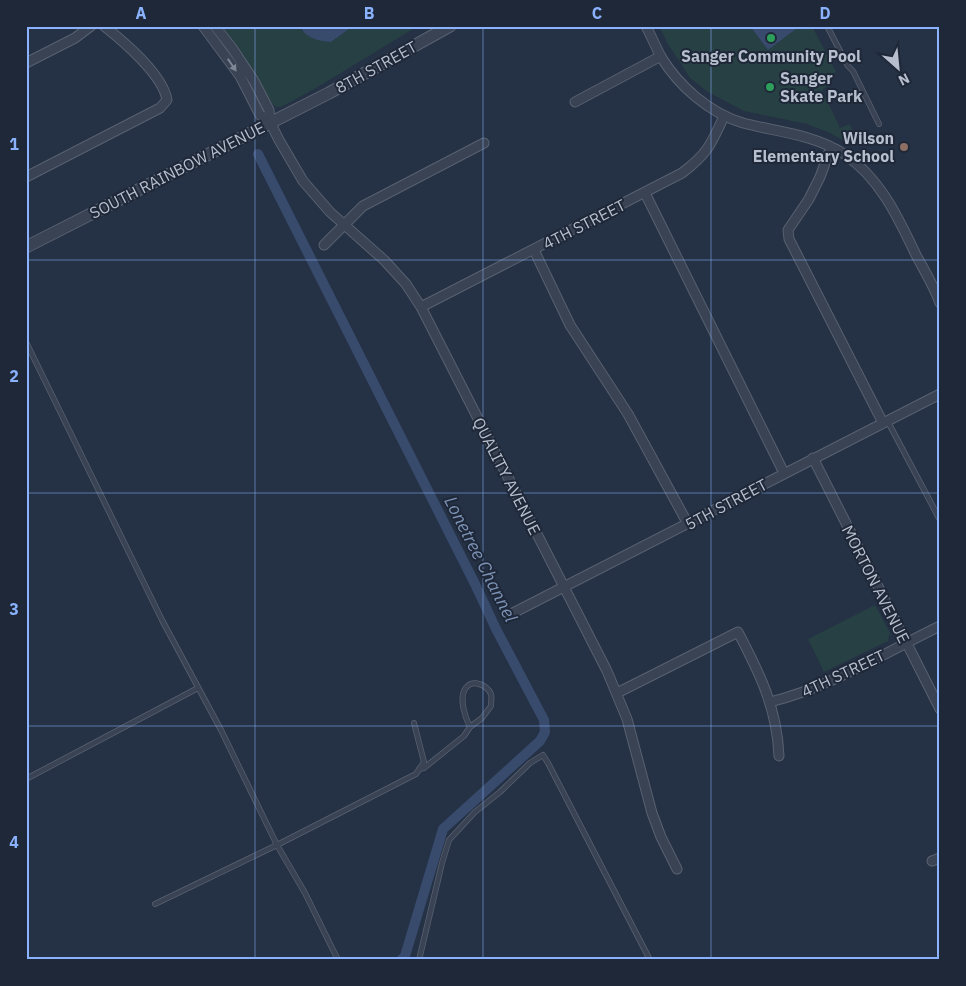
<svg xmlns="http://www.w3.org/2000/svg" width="966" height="986" font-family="'IBM Plex Sans',sans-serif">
	<rect width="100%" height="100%" fill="#253144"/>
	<path fill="#274044" d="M222 26H300L302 31 331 42 353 26H418L316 88 281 107H276C268 102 252 68 245 58 238 47 230 36 222 26Z
		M659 26H750L768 50 800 26H812L836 72 826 78 829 85 822 90 840 128 850 124 855 138 854 147 830 133 807 124 744 111 708 92 690 78 668 44Z
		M875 605 890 633 888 641 824 672 808 639Z"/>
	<path fill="#384b6c" d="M300 26H353L331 42C319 41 305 38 300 26Z
		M750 26H800L768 50Z"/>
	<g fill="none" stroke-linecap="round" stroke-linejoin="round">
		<path stroke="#384b6c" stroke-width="10" d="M258 154 475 584 496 629 544 720 545 732 540 741 443 829 405 956 401 960"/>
		<g stroke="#586170" stroke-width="6">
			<path id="service" d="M827 26 848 66 853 71 879 124
				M26 342 162 620 221 730 277 845 416 774 424 762 414 723
				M887 420 940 520
				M419 769 424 768 464 736 470 727 482 718 491 706C491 702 492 697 491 694 487 685 472 678 465 689 459 699 465 717 470 727
				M26 779 198 688
				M155 904 277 845 305 893 338 960
				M419 960 442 863 449 840 475 812 500 792 530 763 543 755 548 763 650 960"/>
		</g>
		<g stroke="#586170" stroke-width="11">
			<path id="minor" d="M203 26 240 76 260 115 270 122
				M215 26 232 48 254 81 269 110 270 122 279 140 303 181 330 212 384 260 406 284 421 307 607 671 627 719 652 813 661 837 677 869
				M646 26C651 36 656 47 661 57 679 86 709 113 743 123 777 132 813 134 844 154 880 178 898 217 916 255 924 270 934 286 940 303
				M26 63 75 38 91 26
				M575 102 661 56
				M831 147 820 177 809 199 788 230 789 239 883 423
				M26 177 160 108 167 100C163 75 123 41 104 26
				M645 193 784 473
				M324 245 363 206 484 143
				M534 250 570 325 628 414 688 524
				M421 307 682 173C707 154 711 145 724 116
				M813 458 940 709
				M513 613 940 394
				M617 693 738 632C760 674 777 708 779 756
				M770 702C831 687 884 653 940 626
				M932 861 940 858"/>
		</g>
		<g stroke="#586170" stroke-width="13">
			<path id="tertiary" d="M26 247 329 93 450 26"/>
		</g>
		<use href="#service" stroke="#394353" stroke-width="4.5"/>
		<use href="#minor" stroke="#394353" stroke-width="9"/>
		<use href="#tertiary" stroke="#394353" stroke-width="11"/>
	</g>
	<defs><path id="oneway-solid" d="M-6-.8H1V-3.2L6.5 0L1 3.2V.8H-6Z" transform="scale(1.25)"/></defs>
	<use fill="#7e8796" href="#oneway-solid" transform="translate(232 65) rotate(56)"/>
	<path fill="none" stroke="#8ab2fe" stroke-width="1" stroke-opacity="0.55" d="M255 26V960M483 26V960M711 26V960M26 260H940M26 493H940M26 726H940"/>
	<g fill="#2e9e5b" stroke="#1e2838" stroke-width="2">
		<circle cx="771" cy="38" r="5"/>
		<circle cx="770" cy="87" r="5"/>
	</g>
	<circle fill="#8d6e63" stroke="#1e2838" stroke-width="2" cx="904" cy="147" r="5"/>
	<g text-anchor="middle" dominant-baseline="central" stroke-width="4" stroke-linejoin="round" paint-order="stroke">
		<g font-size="16" font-weight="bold" fill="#b7becd" stroke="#1e2838">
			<text x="771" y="56">Sanger Community Pool</text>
			<text x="780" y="78" text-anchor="start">Sanger<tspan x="780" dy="18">Skate Park</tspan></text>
			<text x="894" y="138" text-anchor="end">Wilson<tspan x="894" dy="18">Elementary School</tspan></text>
		</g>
		<g font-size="16" fill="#b7becd" stroke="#1e2838">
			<text transform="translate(376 67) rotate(-29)">8TH STREET</text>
			<text transform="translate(177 170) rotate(-27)">SOUTH RAINBOW AVENUE</text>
			<text transform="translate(584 224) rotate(-27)">4TH STREET</text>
			<text transform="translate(507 476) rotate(63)">QUALITY AVENUE</text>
			<text transform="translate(726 504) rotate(-28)">5TH STREET</text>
			<text transform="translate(876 584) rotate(63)">MORTON AVENUE</text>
			<text transform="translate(843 673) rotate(-25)">4TH STREET</text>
		</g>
		<g font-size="18" font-style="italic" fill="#7c92b6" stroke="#1e2838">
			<text transform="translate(481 559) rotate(63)">Lonetree Channel</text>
		</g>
	</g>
	<rect width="966" height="986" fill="none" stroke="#1e2838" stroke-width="55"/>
	<g transform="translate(898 68) rotate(153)" stroke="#1e2838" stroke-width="4" paint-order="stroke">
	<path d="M0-4L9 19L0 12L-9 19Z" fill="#b7becd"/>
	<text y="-8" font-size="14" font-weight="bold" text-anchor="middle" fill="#b7becd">N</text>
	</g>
	<rect x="28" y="28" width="910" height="930" fill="none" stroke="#8ab2fe" stroke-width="2"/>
	<g font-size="16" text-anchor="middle" font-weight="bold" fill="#8ab2fe">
		<text x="141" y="19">A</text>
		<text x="369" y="19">B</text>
		<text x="597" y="19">C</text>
		<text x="825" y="19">D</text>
		<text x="14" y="150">1</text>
		<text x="14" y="382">2</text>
		<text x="14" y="615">3</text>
		<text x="14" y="848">4</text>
	</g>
</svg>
